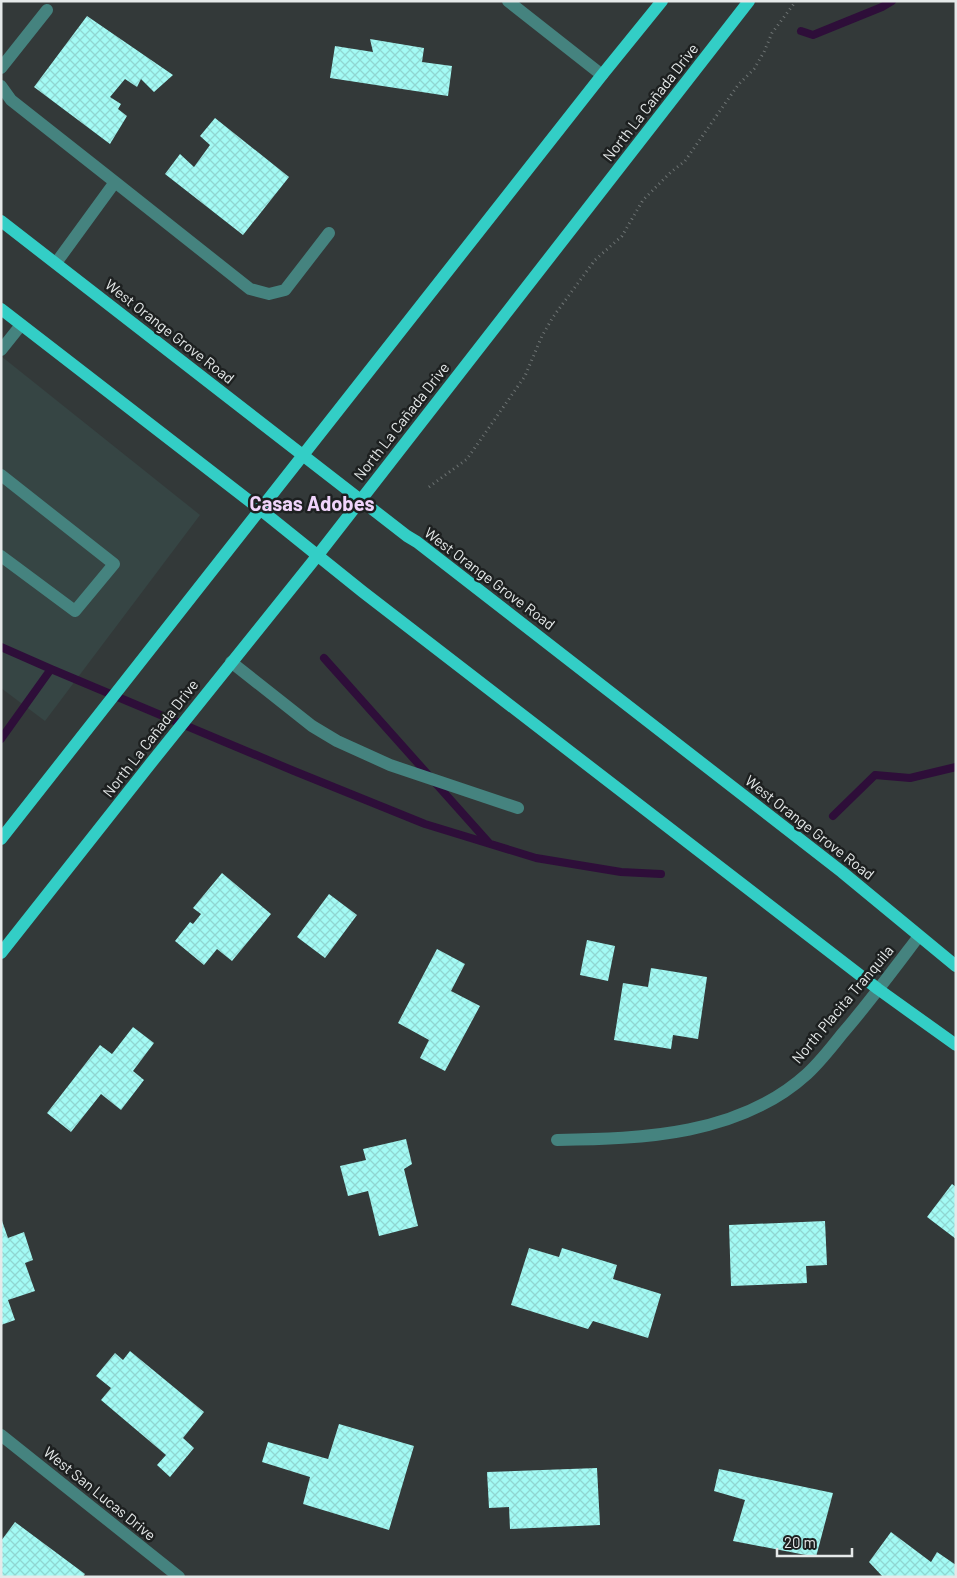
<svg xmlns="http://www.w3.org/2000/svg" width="957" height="1578" font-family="Barlow,sans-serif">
	<defs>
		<pattern id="building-cross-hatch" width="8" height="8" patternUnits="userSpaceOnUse" patternTransform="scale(1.25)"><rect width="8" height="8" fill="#a3faf4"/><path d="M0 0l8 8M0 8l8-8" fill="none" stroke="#90d6d1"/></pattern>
	</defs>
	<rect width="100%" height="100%" fill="#333939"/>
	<path fill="#364544" d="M1 356 200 515 45 721 1 688Z"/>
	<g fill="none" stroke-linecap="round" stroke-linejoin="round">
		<path stroke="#2e0e39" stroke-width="8" d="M801 31 813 35 882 7 892 1
			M1 647 51 669 294 771 425 824 536 858 621 872 661 874
			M324 658 489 843
			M1 739 51 669
			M833 816 875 775 910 778 956 767"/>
	</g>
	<path fill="url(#building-cross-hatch)" d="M87 16 173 75 154 92 141 79 137 87 125 79 110 97 121 104 118 109 127 116 110 144 34 87Z
		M370 39 424 48 422 62 452 66 448 96 330 78 335 46 373 52Z
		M215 118 289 177 243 235 165 174 180 154 194 167 210 145 200 136Z
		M222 873 271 914 232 961 217 949 204 965 175 941 190 922 193 924 201 914 193 908Z
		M329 894 357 915 325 958 297 937Z
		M587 940 615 946 608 981 580 975Z
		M437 949 465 964 451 991 480 1006 445 1071 420 1058 429 1040 398 1023Z
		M651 968 707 977 698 1039 673 1035 671 1049 614 1040 623 983 648 987Z
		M133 1027 154 1043 133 1071 144 1080 121 1110 101 1094 71 1132 47 1113 100 1045 112 1054Z
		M406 1139 412 1164 404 1169 418 1226 379 1236 368 1191 348 1196 340 1166 366 1160 363 1149Z
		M952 1184 956 1187V1239L927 1217Z
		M1 1218 8 1238 24 1232 33 1260 25 1263 35 1291 8 1300 15 1320 1 1325Z
		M825 1221 827 1265 806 1266 807 1283 731 1286 729 1225Z
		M529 1248 559 1257 562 1248 617 1265 613 1279 661 1294 648 1338 593 1321 588 1329 511 1305Z
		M130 1351 204 1412 183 1438 194 1448 170 1477 157 1465 166 1455 101 1400 111 1388 96 1376 115 1353 123 1360Z
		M339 1424 414 1446 389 1530 303 1504 310 1477 262 1462 268 1442 328 1459Z
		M597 1468 600 1525 510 1529 509 1507 489 1508 487 1472Z
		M719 1469 833 1493 816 1557 733 1541 745 1500 714 1491Z
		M15 1522 85 1574 83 1577H1V1541Z
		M891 1532 931 1562 937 1552 956 1565V1577H883L869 1562Z"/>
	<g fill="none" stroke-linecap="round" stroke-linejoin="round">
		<path stroke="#6e7474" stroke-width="3" stroke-dasharray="1 4" stroke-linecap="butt" d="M429 487 467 459 525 376 542 336 553 317 595 260 622 236 643 200 671 172 685 161 738 85 754 69 764 52 772 33 796 1"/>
		<path stroke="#45837f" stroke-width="12" d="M508 1 602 75
			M1 68 47 10
			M1 86 11 100 115 182
			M56 263 115 182 250 289 269 294 285 290 329 233
			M1 350 21 325
			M1 475 114 564 75 611 1 556
			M231 662 312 726 337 741 390 765 518 808
			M557 1140C643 1139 740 1135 807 1074 820 1062 831 1048 842 1034 869 1003 894 969 919 936
			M1 1435 179 1577"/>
		<path stroke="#33cec6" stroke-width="12" d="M1 221 407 536 417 542 842 872 956 966
			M1 309 261 510 363 592 878 989 956 1045
			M1 839 602 75 662 1
			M1 953 151 763 318 555 749 1"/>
	</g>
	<g text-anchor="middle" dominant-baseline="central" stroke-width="5" stroke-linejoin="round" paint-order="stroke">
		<g font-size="15" fill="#e5e9e9" stroke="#1d2020">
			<text transform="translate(650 102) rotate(-52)">North La Cañada Drive</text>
			<text transform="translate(170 331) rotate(38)">West Orange Grove Road</text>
			<text transform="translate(401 421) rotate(-52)">North La Cañada Drive</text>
			<text transform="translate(490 578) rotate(37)">West Orange Grove Road</text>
			<text transform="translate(150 738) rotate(-52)">North La Cañada Drive</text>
			<text transform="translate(810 827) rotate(38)">West Orange Grove Road</text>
			<text transform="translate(842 1004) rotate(-50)">North Placita Tranquila</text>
			<text transform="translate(100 1493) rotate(39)">West San Lucas Drive</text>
		</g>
		<g font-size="20" font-weight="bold" fill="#f0d4fb" stroke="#1d2020">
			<text x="312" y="503">Casas Adobes</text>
		</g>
	</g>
	<rect width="957" height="1578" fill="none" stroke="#e5e9e9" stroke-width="5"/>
	<path d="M777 1548v8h75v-8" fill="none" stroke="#e5e9e9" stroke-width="2.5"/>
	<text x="784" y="1548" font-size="15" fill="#e5e9e9" stroke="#1d2020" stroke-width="4" paint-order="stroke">20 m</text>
</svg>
